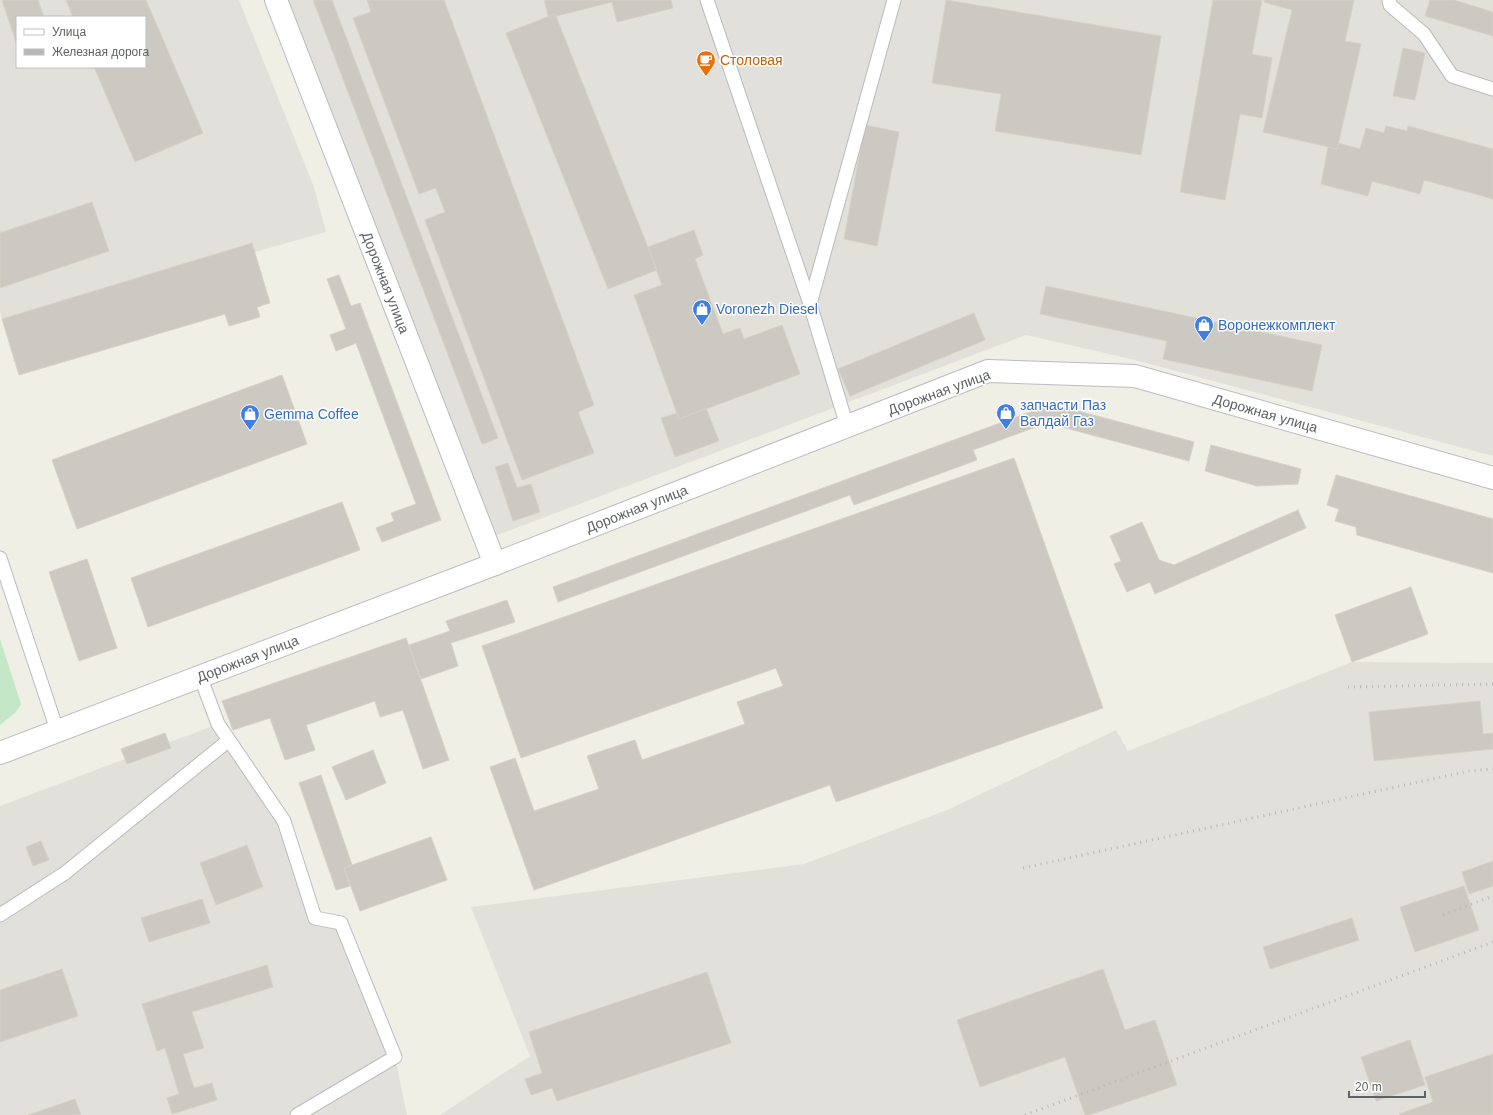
<svg xmlns="http://www.w3.org/2000/svg" width="1493" height="1115" font-family="Helvetica,sans-serif">
	<rect width="100%" height="100%" fill="#f0efe6"/>
	<path fill="#e2e0da" fill-rule="evenodd" d="M0 0H239L314 187 326 232 255 252 252 243 2 319 0 310ZM17 17H145V67H17Z
		M280 0H1493V456L1135 360 1026 335 495 536Z
		M1352 662 1493 663V1115H440L530 1056 471 907 804 864 947 810 1116 730 1128 751Z
		M218 724 284 821 315 918 341 923 395 1057 407 1115H0V806Z"/>
	<path fill="#c3e7c7" d="M0 639 21 704 16 712 0 725Z"/>
	<path fill="#ccc9c3" stroke="#d5d1c4" d="M2 0H38L44 17H17V45Z
		M66 0H146L203 133 135 162 94 67H145V17H73Z
		M313 0H332L498 438 486 443 482 444Z
		M367 0H444L594 405 578 412 594 453 522 480 425 220 445 212 436 188 419 194 353 18 371 12Z
		M544 0H671L673 8 617 22 612 2 549 18Z
		M946 0 1161 36 1141 155 995 131 1001 94 932 83Z
		M1213 0H1262L1252 54 1272 58 1262 118 1240 114 1225 200 1180 192Z
		M1264 0H1354L1345 41 1361 44 1337 149 1263 132 1292 10 1264 2Z
		M1430 0H1454L1493 12V36L1425 16Z
		M555 14 657 270 608 289 506 33Z
		M1403 48 1425 53 1415 100 1393 96Z
		M865 125 899 132 877 246 844 239Z
		M1386 126 1407 131 1408 126 1493 149V199L1424 180 1420 194 1372 181 1368 196 1321 184 1328 147 1337 149 1338 143 1360 149 1366 128 1384 133Z
		M92 202 109 251 0 288V233Z
		M694 230 703 255 695 259 723 334 740 328 744 339 782 325 800 374 679 419 634 295 662 285 648 247Z
		M252 243 270 303 257 307 260 317 229 326 225 314 19 375 2 319Z
		M339 275 351 306 360 303 441 520 382 542 376 528 394 521 391 513 416 504 356 343 336 351 330 335 346 329 327 279Z
		M1046 286 1322 345 1312 391 1163 359 1167 341 1040 314Z
		M974 313 985 340 850 396 838 369Z
		M282 375 307 444 77 529 52 460Z
		M1052 404 1194 442 1189 461 1047 423 973 450 977 460 854 505 850 495 558 602 553 587Z
		M706 408 719 441 675 457 661 418 677 413 679 419Z
		M1211 445 1301 469 1298 484 1257 486 1205 471Z
		M1014 458 1103 708 836 802 830 785 534 890 490 767 515 758 534 811 599 789 587 756 635 740 642 760 745 724 737 702 783 686 776 668 521 758 482 646Z
		M508 463 517 488 531 484 540 512 513 521 495 467Z
		M1336 475 1493 519V573L1357 535 1356 527 1335 521 1339 509 1327 505Z
		M342 502 360 550 148 627 131 578Z
		M1298 510 1306 528 1155 594 1150 582 1127 592 1114 564 1121 561 1110 536 1142 522 1159 560 1174 565Z
		M87 559 117 648 79 661 49 572Z
		M1411 587 1428 634 1352 662 1335 615Z
		M507 600 515 622 451 643 458 666 421 679 409 645 450 631 446 621Z
		M406 638 449 760 423 769 403 710 380 717 375 701 306 725 315 750 285 760 270 718 233 730 222 701Z
		M1480 701 1483 734 1493 733V749L1374 761 1369 712Z
		M165 733 171 748 127 764 121 749Z
		M373 750 386 783 346 800 332 767Z
		M321 775 352 865 344 868 350 886 336 890 299 783Z
		M431 837 447 880 360 911 344 868Z
		M41 841 49 860 33 866 26 847Z
		M247 845 263 887 216 905 200 863Z
		M1493 861V886L1469 894 1462 872Z
		M1464 886 1479 930 1415 952 1400 907Z
		M202 899 210 923 149 942 141 918Z
		M1352 918 1359 940 1270 969 1263 947Z
		M267 965 273 987 192 1012 204 1048 183 1054 194 1088 212 1083 217 1100 172 1114 167 1098 179 1094 165 1048 157 1051 142 1004Z
		M62 969 78 1016 0 1042V990Z
		M1103 969 1125 1030 1155 1020 1177 1085 1089 1115H1085L1065 1057 980 1087 957 1020Z
		M707 972 731 1043 557 1101 552 1088 531 1095 525 1079 542 1073 529 1032Z
		M1410 1040 1425 1085 1376 1101 1361 1057Z
		M1493 1054V1115H1400L1399 1114 1433 1102 1425 1077Z
		M75 1099 81 1115H28Z"/>
	<g fill="none" stroke-linecap="round" stroke-linejoin="round">
		<g stroke="#b8bbc0" stroke-width="15">
			<path id="lane" d="M707 0 810 304 847 426
				M1389 0 1390 5 1424 34 1452 76 1493 89
				M810 304 894 0
				M0 558 57 730
				M200 676 218 724 284 821 315 918 341 923 395 1057 297 1115
				M0 915 65 873 229 740"/>
		</g>
		<g stroke="#b8bbc0" stroke-width="24">
			<g id="street">
				<path id="s1" d="M276 0 495 564"/>
			</g>
		</g>
		<g stroke="#b9bcc2" stroke-width="24">
			<g id="secondary">
				<path id="s2" d="M0 753 495 564 988 371 1135 376 1493 478"/>
			</g>
		</g>
		<use href="#lane" stroke="#fff" stroke-width="13"/>
		<use href="#street" stroke="#fff" stroke-width="22"/>
		<use href="#secondary" stroke="#fff" stroke-width="22"/>
		<path stroke="#b7b8b8" stroke-width="3" stroke-dasharray="1 5" stroke-linecap="butt" d="M1348 687 1493 684
			M1023 868 1469 771 1493 769
			M1443 915 1493 896
			M1025 1115 1493 942"/>
	</g>
	<defs>
		<g id="cafe-pin" transform="scale(1)"><path d="M0 17L-7.5 6A9.5 9.5 0 1 1 7.5 6Z" fill="#e8710a" stroke="#fff"/><path d="M-5.5-4.5H6V0H3Q3 3.5 0 3.5H-2.5Q-5.5 3.5-5.5 0ZM3-3.2v2h1.7v-2ZM-6 4.5H4V6H-6Z" fill="#fff"/></g>
		<g id="shop-pin" transform="scale(1)"><path d="M0 17L-7.5 6A9.5 9.5 0 1 1 7.5 6Z" fill="#3f7fe0" stroke="#fff"/><path d="M-5-2.5h2.3a2.7 3.5 0 0 1 5.4 0H5L5.5 6h-11ZM-1.5-2.5h3a1.5 2.3 0 0 0-3 0Z" fill="#fff"/></g>
	</defs>
	<g fill-rule="evenodd">
		<use href="#cafe-pin" x="706" y="60"/>
		<use href="#shop-pin" x="702" y="309"/>
		<use href="#shop-pin" x="1204" y="325"/>
		<use href="#shop-pin" x="1006" y="413"/>
		<use href="#shop-pin" x="250" y="414"/>
	</g>
	<g text-anchor="middle" dominant-baseline="central" stroke-width="3" stroke-linejoin="round" paint-order="stroke">
		<g font-size="14" fill="#c56008" stroke="#fff" text-anchor="start">
			<text x="720" y="60">Столовая</text>
		</g>
		<g font-size="14" fill="#5e6166" stroke="#fff">
			<text stroke="none"><textPath href="#s1" startOffset="303">Дорожная улица</textPath></text>
			<text transform="translate(939 392) rotate(-20)">Дорожная улица</text>
			<text stroke="none"><textPath href="#s2" startOffset="1342">Дорожная улица</textPath></text>
			<text stroke="none"><textPath href="#s2" startOffset="682">Дорожная улица</textPath></text>
			<text stroke="none"><textPath href="#s2" startOffset="265">Дорожная улица</textPath></text>
		</g>
		<g font-size="14" fill="#366cbe" stroke="#fff" text-anchor="start">
			<text x="716" y="309">Voronezh Diesel</text>
			<text x="1218" y="325">Воронежкомплект</text>
			<text x="1020" y="405">запчасти Паз<tspan x="1020" dy="16">Валдай Газ</tspan></text>
			<text x="264" y="414">Gemma Coffee</text>
		</g>
	</g>
	<rect x="16" y="16" width="130" height="52" fill="#ffffff" stroke="#bfc0c2"/>
	<rect x="24" y="29" width="20" height="6" fill="#ffffff" stroke="#bfc0c2"/>
	<text x="52" y="36" font-size="12" fill="#5e6166">Улица</text>
	<rect x="24" y="49" width="20" height="6" fill="#b7b8b8" stroke="#bfc0c2"/>
	<text x="52" y="56" font-size="12" fill="#5e6166">Железная дорога</text>
	<path d="M1349 1091v6h76v-6" fill="none" stroke="#5e6166" stroke-width="2"/>
	<text x="1355" y="1091" font-size="12" fill="#5e6166" stroke="#ffffff" stroke-width="3" paint-order="stroke">20 m</text>
</svg>
